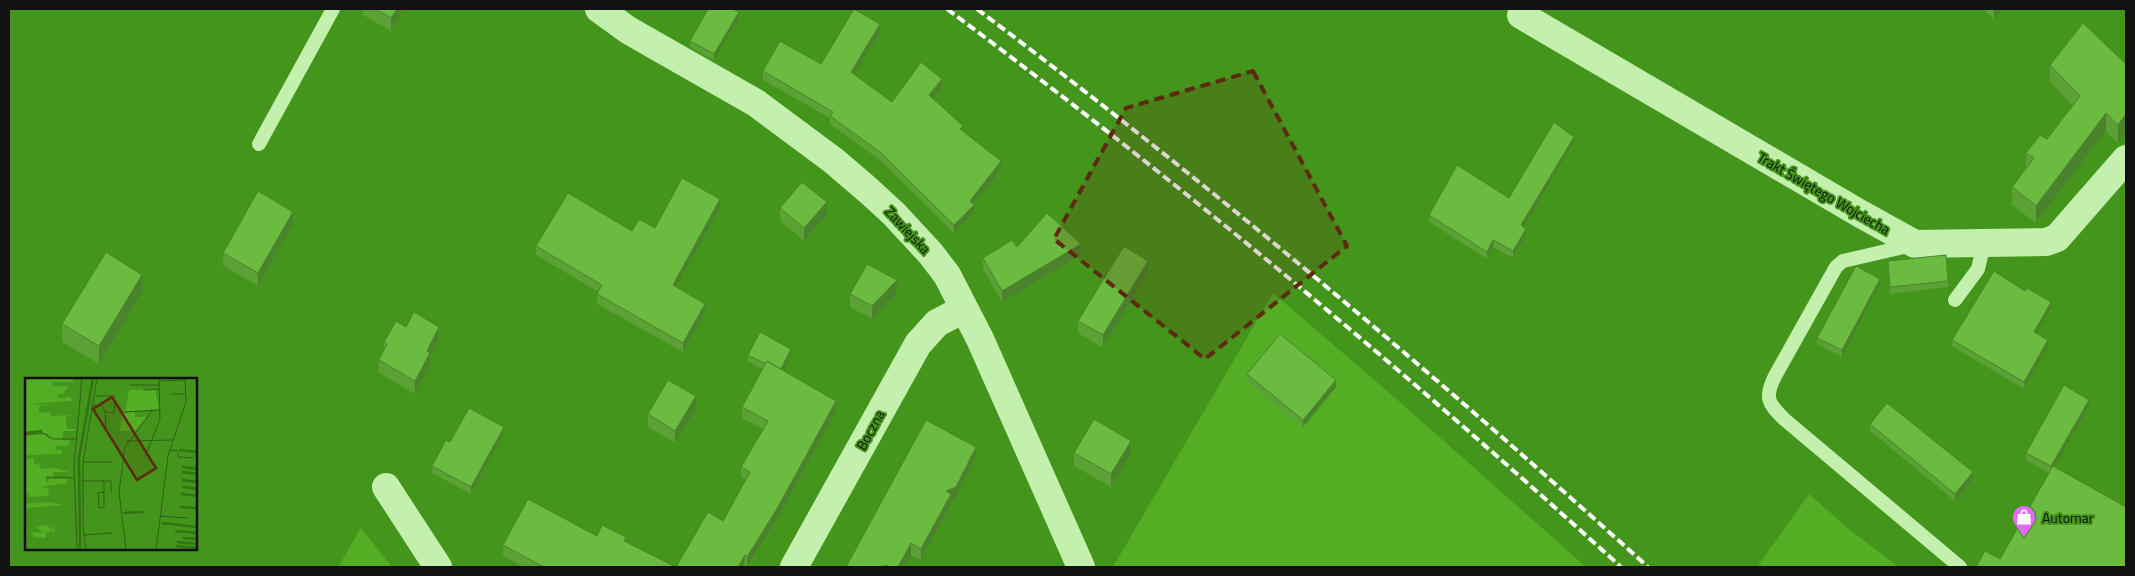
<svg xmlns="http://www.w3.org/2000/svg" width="2135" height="576" font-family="'Titillium Web',sans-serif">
	<rect width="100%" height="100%" fill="#44951b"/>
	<path fill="#54ae23" d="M1273 293 1401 403 1586 567H1113Z
		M1809 494 1850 530 1899 567H1757Z
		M361 528 392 567H338Z"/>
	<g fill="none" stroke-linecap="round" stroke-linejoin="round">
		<path stroke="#c4f0ad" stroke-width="14" d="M259 144 333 9
			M1912 245 1843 261 1836 267 1775 376C1764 398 1768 403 1784 419L1960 567
			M1955 300 1978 269 1984 243"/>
		<path stroke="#c4f0ad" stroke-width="28" d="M599 9 628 30 756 103 834 161 869 191 894 214 931 254 947 275 980 339 1081 567
			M1521 15 1859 213 1915 244 2046 242 2057 238 2126 159
			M386 487 438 567
			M794 567 918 344 937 323 964 309"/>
		<path stroke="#fff" stroke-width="4" stroke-dasharray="9 4" stroke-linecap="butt" d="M947 9C1181 183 1405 371 1621 567
			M977 9C1210 184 1432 372 1648 567"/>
	</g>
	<path fill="#5ba136" d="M363 9H404L391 31 363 15Z
		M1983 9H2003L1994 19Z
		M739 19 714 61 690 47V41Z
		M880 33 854 75 892 102 942 87 933 99 963 131 1001 170 973 204 974 213 954 233 880 160 830 124V118L763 80V71L821 64Z
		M2126 64 2118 143 2106 131 2036 223 2012 205V187L2026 167V153L2047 139 2073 106 2050 82V65Z
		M1574 143 1524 227 1526 236 1513 258 1493 247 1487 259 1429 222V215L1509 198Z
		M720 208 677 287 705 313 683 352 597 304V294L599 292 536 255V246L655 228Z
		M780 208 827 215 804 241 780 221Z
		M293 224 258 286 223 266V253Z
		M1017 247 1081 255 1002 302 983 269V258Z
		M1888 261 1948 281V287L1890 294Z
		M1148 273 1103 348 1078 333V321Z
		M1880 285 1842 357 1817 344V338Z
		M142 293 99 364 62 342V324Z
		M897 293 872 319 850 307V294Z
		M2051 309 2037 333 2048 347 2024 389 1952 346V340Z
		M406 327 439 340 430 357V366L415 394 379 373V360L384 350V342Z
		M748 355 791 356 783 371 836 412 778 518 748 567H676L723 521 746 480 741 478V467L763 429 742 418V407L762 369 748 361Z
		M1247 374 1336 387 1303 427 1247 381Z
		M2089 407 2055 467 2000 559 2049 473 2026 460V453Z
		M696 409 675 443 648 427V414Z
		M1870 424 1973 479 1955 501 1870 431Z
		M504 434 471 494 432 473V466Z
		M1074 453 1131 454 1111 487 1074 466Z
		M976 458 956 498 951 501V505L921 560 911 555 904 567H846Z
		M597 536 626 542 676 567H523L503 556V545Z"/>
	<path fill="#4a832c" d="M397 9H404L391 31V18Z
		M1994 9H2003L1994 19Z
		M739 12V19L714 61V54Z
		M880 24V33L851 80V72Z
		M942 79V87L929 104V95Z
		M2106 113V131L2036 223V206Z
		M2126 114V132L2118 143V125Z
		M1574 137V143L1521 232V225Z
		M1001 161V170L970 208 974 205V213L954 233V225L970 201Z
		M720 199V208L673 294V285Z
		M827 202V215L804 241V228Z
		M293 212V224L258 286V273Z
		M1526 229V236L1513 258V251Z
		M1493 240V247L1487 259V252Z
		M1081 244V255L1002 302V291Z
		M1148 261V273L1103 348V335Z
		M142 275V293L99 364V346Z
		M1880 279V285L1842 357V350Z
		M897 280V293L872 319V306Z
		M2051 302V309L2034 338V332Z
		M705 304V313L683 352V343Z
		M439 327V340L430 357V366L415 394V381L427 351Z
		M2048 340V347L2024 389V382Z
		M791 349V356L780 378V371Z
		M1336 380V387L1303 427V420Z
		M696 396V409L675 443V431Z
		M2089 400V407L2051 474V466Z
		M836 401V412L778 518 747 567V557Z
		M504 427V434L471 494V487Z
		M1131 441V454L1111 487V474Z
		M976 447V458L956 498 951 501V505L921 560V549L946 491Z
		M1973 472V479L1955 501V494Z
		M911 543V555L904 567H898Z
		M745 555 744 567H738Z"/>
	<path fill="#6abb3f" stroke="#4a832c" d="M375 9H397L391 18Z
		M708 9H732L739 12 714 54 690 41Z
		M854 9 880 24 851 72 892 102 921 62 942 79 929 95 963 126 960 129 1001 161 970 201 974 205 954 225 880 152 830 116 833 112 763 71 780 41 821 64Z
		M2083 23 2126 64V114L2118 125 2106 113 2036 206 2012 187 2034 158 2026 153 2040 135 2047 139 2080 96 2050 65Z
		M1554 122 1574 137 1521 225 1526 229 1513 251 1493 240 1487 252 1429 215 1457 165 1509 198Z
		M682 178 720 199 673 285 705 304 683 343 597 294 602 285 536 246 568 193 632 231 639 219 655 228Z
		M802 182 827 202 804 228 780 208Z
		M258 191 293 212 258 273 223 253Z
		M1047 213 1081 244 1002 291 983 258 1012 240 1017 247Z
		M1124 246 1148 261 1103 335 1078 321Z
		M106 252 142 275 99 346 62 324Z
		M1946 255 1948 281 1890 287 1888 261Z
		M867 264 897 280 872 306 850 294Z
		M1856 266 1880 279 1842 350 1817 338Z
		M1994 271 2025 291 2027 288 2051 302 2034 332 2048 340 2024 382 1952 340Z
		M414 312 439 327 427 351 430 353 415 381 379 360 387 344 384 342 396 321 406 327Z
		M760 332 791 349 781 369 767 361 765 364 748 355Z
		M1280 334 1336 380 1303 420 1247 374Z
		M767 361 836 401 778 507 747 557 745 555 738 567H676L708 512 723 521 750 472 741 467 768 421 742 407Z
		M668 380 696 396 675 431 648 414Z
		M2064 385 2089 400 2051 466 2026 453Z
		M1887 403 1973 472 1955 494 1870 424Z
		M469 408 504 427 471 487 432 466 446 440 450 442Z
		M1094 419 1131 441 1111 474 1074 453Z
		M926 420 976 447 956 487 946 491 951 494 921 549 911 543 898 567H890L885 565 884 567H846Z
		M2053 466 2126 507V567H1976L1985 551 2000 559Z
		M528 499 597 536 602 525 626 537 624 541 676 567H544L503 545Z"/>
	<path fill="#5c2a0f" fill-opacity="0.2" stroke="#5c2a0f" stroke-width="4" stroke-dasharray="10 6" stroke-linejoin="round" d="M1253 71 1347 246 1205 359 1054 239 1126 108Z"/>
	<defs>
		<g id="shop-pin" transform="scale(1.25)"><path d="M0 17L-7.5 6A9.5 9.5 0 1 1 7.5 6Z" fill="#e36bff" stroke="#44951b"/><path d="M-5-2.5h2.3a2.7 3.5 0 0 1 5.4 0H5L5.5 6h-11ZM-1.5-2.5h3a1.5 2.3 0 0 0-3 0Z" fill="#fff"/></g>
	</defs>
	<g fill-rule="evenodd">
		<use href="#shop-pin" x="2024" y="517"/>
	</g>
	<g text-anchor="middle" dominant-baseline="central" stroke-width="4" stroke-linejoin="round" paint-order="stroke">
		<g font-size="14" fill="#111" stroke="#44951b">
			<text transform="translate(1824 193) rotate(30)">Trakt Świętego Wojciecha</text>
			<text transform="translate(908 230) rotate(47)">Zawiejska</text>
			<text transform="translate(870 430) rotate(-61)">Boczna</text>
		</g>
		<g font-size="14" fill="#111" stroke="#44951b" text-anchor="start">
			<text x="2042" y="517">Automar</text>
		</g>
	</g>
	<g transform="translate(25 378)">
		<rect width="172" height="172" fill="#44951b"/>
		<path d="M0 0H56H48V4H28V8H44L38 16 32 17 33 20 46 19V23L3 26 29 27 14 28V35L25 34 26 38 47 37 41 39V46L42 51H51L50 53H38V60H27L21 55 0 56ZM130 11 134 31 100 34 104 12ZM110 34V39H122L109 53H95L98 35ZM19 56 24 60 45 62 43 68H30V72H37V76L0 77V57ZM9 80V86L15 87 16 91 30 90 44 94H28V99H21V106L24 101H42V105L15 109 23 110 24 118 2 119 5 116 1 115 0 119V81ZM23 124 39 127 0 130V126ZM20 147 26 150 25 152 29 149 30 153 21 154V160L9 159 6 154 18 155 11 149Z" fill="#54ae23"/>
		<path fill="none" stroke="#327312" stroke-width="2.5" d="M0 55 17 53M154 72 173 74M157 89 173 91M157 94 173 96M157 102 173 104M158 109 173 111M156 116 173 118M155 129 173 130M98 135 119 134M137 145 173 149M150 153 173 155M158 160 173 161M152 164 173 166M151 168 173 170M55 172 54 80 68 0"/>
		<path fill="none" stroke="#306017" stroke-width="1" d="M134 3 160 2M105 7H134M118 12 134 11M146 16H161M70 18H90M68 27 77 28 80 33 81 51M81 34 89 35 90 25M99 34 135 32M0 57 18 55 27 61H51M102 63 148 62M145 72 153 73V79L169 80M120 79 135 41 134 0M58 84H88M21 99 49 100M57 103H86V115M79 114 73 115 74 130 79 129V103M135 138 162 140M59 157 87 155M52 172 49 88 57 0M61 172 58 149V84L72 0M101 172 94 114 100 69 127 33M131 172 143 78 161 23 160 0"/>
		<path fill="#5c2a0f" fill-opacity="0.15" stroke="#5c2a0f" stroke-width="2.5" d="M87 19 131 90 112 102 68 31Z"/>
		<rect width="172" height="172" fill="none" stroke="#111" stroke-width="2.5"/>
	</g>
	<rect width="2135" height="576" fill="none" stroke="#111111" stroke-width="20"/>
</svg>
